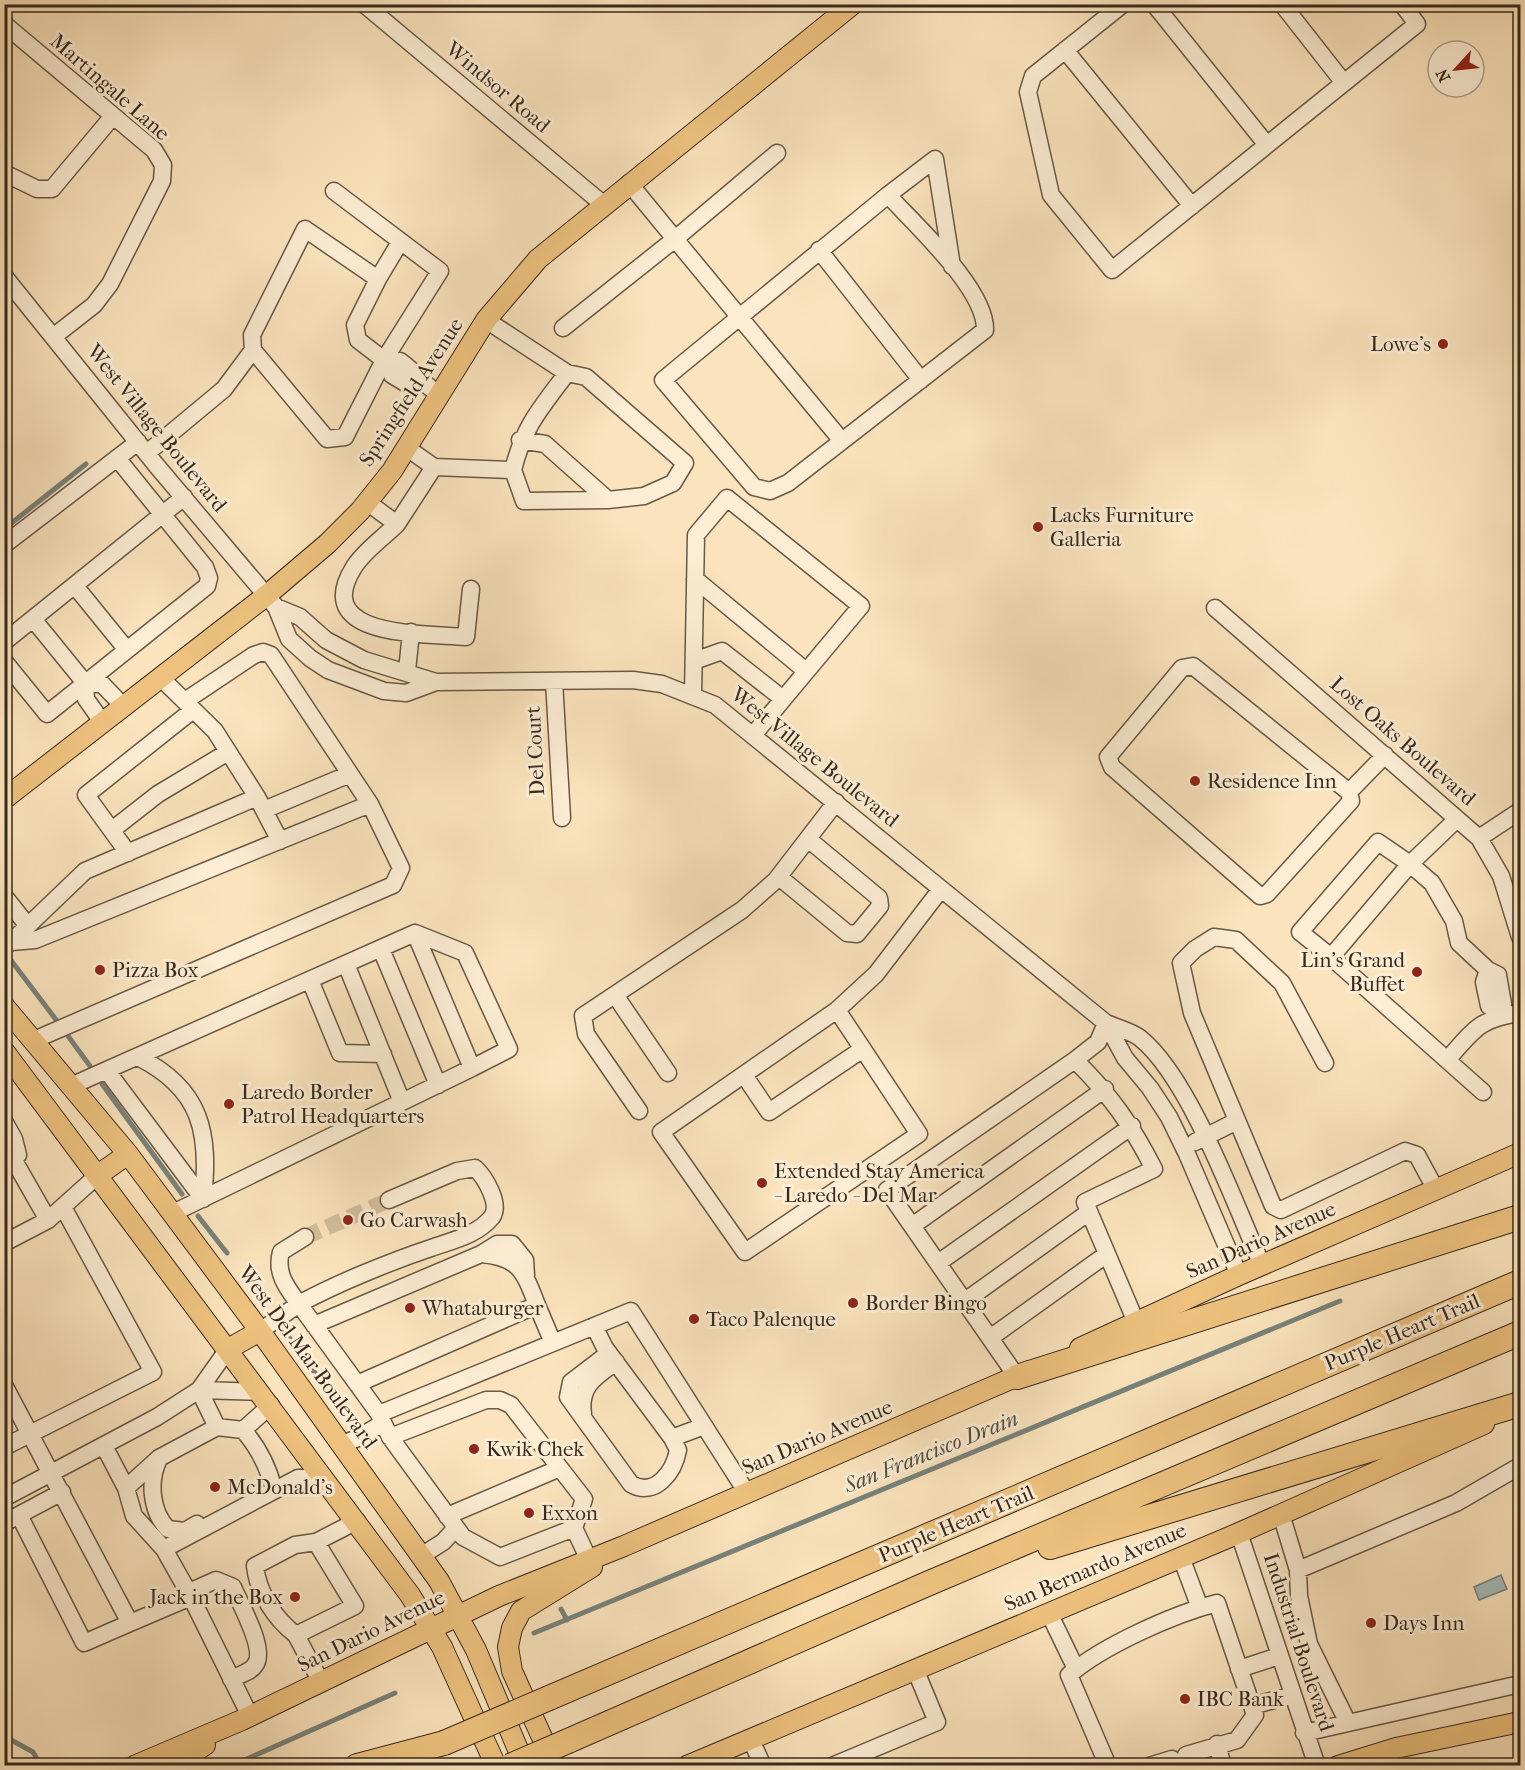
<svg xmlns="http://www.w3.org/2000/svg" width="1525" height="1770" font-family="'IM FELL French Canon',serif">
	<rect width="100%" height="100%" fill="#fbe4bd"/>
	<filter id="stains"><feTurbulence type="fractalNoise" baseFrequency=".00333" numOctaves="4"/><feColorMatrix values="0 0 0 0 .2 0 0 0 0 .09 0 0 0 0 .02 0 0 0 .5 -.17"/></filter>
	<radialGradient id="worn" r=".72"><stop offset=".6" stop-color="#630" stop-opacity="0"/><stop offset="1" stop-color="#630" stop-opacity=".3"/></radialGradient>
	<path fill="#a2bcbb" stroke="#77827c" stroke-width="1.5" d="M1501 1575 1507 1589 1479 1600 1474 1587Z"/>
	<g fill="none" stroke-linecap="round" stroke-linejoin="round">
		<path stroke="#77827c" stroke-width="5" d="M4 529 86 464
			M10 959 57 1021
			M68 1036 90 1066
			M102 1084 182 1194
			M198 1216 227 1253
			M288 1336 351 1422
			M561 1609 567 1620
			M534 1633 1340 1301
			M4 1736 33 1752 41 1766
			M231 1766 395 1693"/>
		<path stroke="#d4bf9d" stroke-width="16" stroke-dasharray="16 8" stroke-linecap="butt" d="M305 1237 389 1200"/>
		<g stroke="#685845" stroke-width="19">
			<path id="minor" d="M364 4 604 205
				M1123 4 1033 76 1028 92 1051 195 1112 270 1417 24 1402 4
				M1154 4 1267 145
				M1282 4 1344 83
				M4 24 154 150 163 165 162 181 110 284 94 305 53 337
				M1065 50 1192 206
				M4 173 37 189H52L113 116
				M629 183 675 239 777 153
				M888 195C916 226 986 289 985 330L788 483 770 491 754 487 663 380Z
				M888 195 935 159 952 266
				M819 250 921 380
				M4 276 156 465 276 607 289 639 310 658 328 670 384 691 406 693 436 682 633 680 662 684 715 705 1106 1023C1117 1028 1131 1031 1140 1038 1190 1078 1235 1205 1262 1265
				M378 279 400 242
				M563 328 675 239 842 441
				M253 350 252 335 305 229 378 279 355 325 358 340 384 360 440 271 334 191
				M390 364 392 375 407 384 419 380
				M567 373 586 377 685 463 673 483 644 496 608 500
				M407 448 434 467
				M147 453 224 389 253 350 327 439 345 437 384 360 390 364 400 361C415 372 424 384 439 395
				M513 470 524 501 608 500 545 444 520 440
				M367 502 397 524 434 467 513 470C524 426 540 409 567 373L486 320
				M397 524C383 538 364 551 354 567 309 639 426 633 466 637L471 589
				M4 545 138 442
				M695 579 806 671
				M75 586 127 650
				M276 607 300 617 326 640 364 660 436 682
				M1215 608 1479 838 1501 876 1520 937
				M33 619 85 683 86 699 103 723
				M4 642 184 497
				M4 661 47 714 207 586 209 578 205 567 117 458
				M694 661 722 651 783 699
				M407 671 411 632
				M161 678 215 731 257 797 280 841
				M554 681 562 818
				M85 683 102 684 124 707
				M693 695 696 535 727 498 861 606 754 734
				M1349 792 1193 666 1182 668 1108 757 1112 767 1260 896 1267 894 1351 801 1349 792 1385 755
				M264 810 350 774
				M1457 819 1410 864 1331 957 1447 1060C1473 1031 1479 1018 1520 1013
				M112 830 158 794 228 752
				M1479 838 1520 811
				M128 853 86 795 193 710
				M779 877 847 933 857 934 880 906 879 898 808 839
				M4 896 28 926
				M415 933 465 953 509 1049 472 1068
				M11 942 85 871 257 797
				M4 947 11 942 35 940 370 804
				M381 949 438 1085
				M1331 957 1300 932 1378 842 1410 864 1432 883 1454 921 1459 943 1488 970
				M346 964 402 1102
				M310 980 340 1053 383 1054
				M615 995 668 1073
				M837 1010 661 1132 745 1252 919 1134 837 1010 876 974 941 889
				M1496 1010 1503 1004 1498 975 1488 970 1484 982 1489 1006 1496 1010 1497 1016
				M1106 1023 1125 1058 1150 1088 1169 1117 1187 1154 1239 1275
				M34 1040 393 885 401 868 370 804 271 655 263 652 254 655 185 701
				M138 1057C202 1089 210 1133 203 1199
				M1075 1060 1098 1042 1106 1023
				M1447 1060 1483 1092
				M1325 1063 1282 983 1236 940 1214 937 1195 949 1181 963 1192 1013 1273 1206 1281 1210 1405 1151 1417 1155 1436 1190
				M107 1071 203 1199
				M744 1075 769 1112 863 1049
				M73 1085 415 933 472 1068 173 1213
				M639 1111 586 1034 583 1016 742 910 776 880 836 802
				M4 1121 14 1139 18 1155
				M1195 1142 1237 1121
				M4 1143 48 1220
				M912 1226 1105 1089
				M305 1237 281 1252C275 1273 287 1288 299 1304 335 1284 392 1261 431 1248 453 1240 476 1236 492 1217 501 1204 485 1177 475 1168L457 1171 389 1200
				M4 1243 48 1220 98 1175
				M481 1254 497 1244H512L525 1260 526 1275
				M938 1263 1132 1126
				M965 1301 1089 1212
				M314 1325 481 1254C519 1257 524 1271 537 1305
				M594 1326 605 1348 672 1438 704 1426
				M260 1331 299 1304 379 1414 631 1311 747 1493
				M990 1338 1107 1254
				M609 1353 571 1382 568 1397 631 1484C655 1498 674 1472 678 1450L672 1438
				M1017 1377 887 1190 1075 1060C1111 1096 1131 1124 1154 1169L1085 1202 1136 1322
				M357 1384 537 1305 553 1343
				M4 1385 130 1623 191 1597 250 1716
				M199 1390 260 1392
				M199 1390 217 1427
				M379 1414 390 1437 463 1537 500 1557 574 1528 589 1560
				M583 1414C579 1386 595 1377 616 1362
				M243 1430 271 1405
				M390 1437 486 1400H500L511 1405 584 1499 574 1528
				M342 1444 358 1438 381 1424
				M104 1446 126 1488 134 1516 164 1549 191 1597
				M4 1447 153 1372 63 1207
				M159 1459C148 1481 151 1512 168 1529L185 1531 197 1524
				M126 1488 159 1458 217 1427 243 1430C259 1448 268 1466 274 1490
				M4 1498 157 1417 199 1390 228 1349
				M1281 1514 1298 1570 1456 1503 1520 1466
				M19 1515 84 1643 130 1623
				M447 1516 560 1468
				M4 1523 62 1492
				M1239 1533 1317 1766
				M164 1549 298 1478H309L330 1486
				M421 1556 443 1542 456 1528
				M1181 1557 1200 1608
				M1298 1570 1299 1596 1309 1644 1348 1723
				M189 1592 216 1580 233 1587C240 1604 267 1650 255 1665 251 1672 239 1675 231 1679
				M1049 1613 1076 1669
				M296 1635C275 1619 258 1593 255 1566L295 1545 316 1542
				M1239 1669 1279 1656
				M321 1682 296 1635 355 1606 316 1542 357 1521
				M1252 1706 1292 1695
				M1304 1733 1520 1684
				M750 1738 763 1766
				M1217 1744 1223 1766
				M832 1766 937 1722 915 1669
				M1108 1766 1069 1675C1102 1646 1174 1614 1217 1603L1255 1715 1237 1740 1186 1755
				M1149 1766 1172 1759"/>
		</g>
		<g stroke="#372a1d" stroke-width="22">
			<path id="major" d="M4 799 267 595 327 544 360 511 392 471 486 320 538 259 853 4
				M4 1006 128 1154 260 1331 439 1581 476 1650 525 1766
				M4 1051 410 1595 442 1647 496 1766
				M98 1175 128 1154
				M1080 1348 1239 1275 1520 1153
				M228 1349 260 1331
				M134 1766 242 1720 499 1596 624 1546 1029 1371
				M174 1766 205 1745
				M555 1766 512 1671 508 1647 512 1628 521 1611 592 1567
				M687 1766 1239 1533 1484 1424
				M1338 1766 1396 1748 1520 1722"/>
		</g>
		<g stroke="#372a1d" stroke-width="26">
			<path id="highway" d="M1017 1377 1520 1217
				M1050 1547 1520 1404
				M549 1698 1520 1282
				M568 1741 927 1584 1520 1333
				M357 1766 444 1743"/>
		</g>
		<use href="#minor" stroke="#fcedd4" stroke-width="16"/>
		<use href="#major" stroke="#eec27e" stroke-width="20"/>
		<use href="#highway" stroke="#eec27e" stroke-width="24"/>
		<g stroke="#372a1d" stroke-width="26" stroke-linecap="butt">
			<path id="highway-bridge" d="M444 1743 549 1698
				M510 1766 568 1741"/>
		</g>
		<use href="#highway-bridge" stroke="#eec27e" stroke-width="24"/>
	</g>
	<g fill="#8f2418" stroke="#fcedd4" stroke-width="2">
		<circle cx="1443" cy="344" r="6"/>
		<circle cx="1038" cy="527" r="6"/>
		<circle cx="1195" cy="781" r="6"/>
		<circle cx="100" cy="970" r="6"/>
		<circle cx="1417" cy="972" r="6"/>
		<circle cx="229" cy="1104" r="6"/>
		<circle cx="762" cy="1183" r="6"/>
		<circle cx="348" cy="1220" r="6"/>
		<circle cx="853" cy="1303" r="6"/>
		<circle cx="410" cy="1308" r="6"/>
		<circle cx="694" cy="1319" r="6"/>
		<circle cx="474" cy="1449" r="6"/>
		<circle cx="215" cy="1487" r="6"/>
		<circle cx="529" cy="1513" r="6"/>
		<circle cx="295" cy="1597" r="6"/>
		<circle cx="1371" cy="1623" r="6"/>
		<circle cx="1185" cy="1699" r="6"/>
	</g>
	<g text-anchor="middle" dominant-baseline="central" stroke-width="6" stroke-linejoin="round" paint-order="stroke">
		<g font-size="21" fill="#372a1d" stroke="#fcedd4">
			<text transform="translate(110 87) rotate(41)">Martingale Lane</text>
			<text transform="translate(498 87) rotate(40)">Windsor Road</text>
			<text transform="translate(411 392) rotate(-57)">Springfield Avenue</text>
			<text transform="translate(157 428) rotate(51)">West Village Boulevard</text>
			<text transform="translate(1403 741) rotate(41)">Lost Oaks Boulevard</text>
			<text transform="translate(535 751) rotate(-93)">Del Court</text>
			<text transform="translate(815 757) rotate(39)">West Village Boulevard</text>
			<text transform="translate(1261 1240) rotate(-24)">San Dario Avenue</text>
			<text transform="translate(1402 1332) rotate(-23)">Purple Heart Trail</text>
			<text transform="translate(308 1357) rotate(54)">West Del Mar Boulevard</text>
			<text transform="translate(817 1437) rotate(-23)">San Dario Avenue</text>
			<text transform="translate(956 1524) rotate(-23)">Purple Heart Trail</text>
			<text transform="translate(1095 1567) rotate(-23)">San Bernardo Avenue</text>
			<text transform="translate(371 1631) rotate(-26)">San Dario Avenue</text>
			<text transform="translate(1299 1642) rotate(72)">Industrial Boulevard</text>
		</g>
		<g font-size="21" fill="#372a1d" stroke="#fcedd4" text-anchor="start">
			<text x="1431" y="344" text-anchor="end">Lowe's</text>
			<text x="1050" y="515">Lacks Furniture<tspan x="1050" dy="24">Galleria</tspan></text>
			<text x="1207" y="781">Residence Inn</text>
			<text x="1405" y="960" text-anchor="end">Lin's Grand<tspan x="1405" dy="24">Buffet</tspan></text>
			<text x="112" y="970">Pizza Box</text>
			<text x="241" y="1092">Laredo Border<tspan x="241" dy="24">Patrol Headquarters</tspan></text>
			<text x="774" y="1171">Extended Stay America<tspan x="774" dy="24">- Laredo - Del Mar</tspan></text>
			<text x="360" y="1220">Go Carwash</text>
			<text x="865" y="1303">Border Bingo</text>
			<text x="422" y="1308">Whataburger</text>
			<text x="706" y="1319">Taco Palenque</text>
			<text x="486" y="1449">Kwik Chek</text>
			<text x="227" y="1487">McDonald's</text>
			<text x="541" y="1513">Exxon</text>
			<text x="283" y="1597" text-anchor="end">Jack in the Box</text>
			<text x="1383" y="1623">Days Inn</text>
			<text x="1197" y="1699">IBC Bank</text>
		</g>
		<g font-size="22" font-style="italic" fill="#524e44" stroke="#fcedd4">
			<text transform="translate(931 1452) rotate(-22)">San Francisco Drain</text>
		</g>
	</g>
	<rect width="1525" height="1770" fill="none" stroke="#fbe4bd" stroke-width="24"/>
	<rect x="6" y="6" width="1513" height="1758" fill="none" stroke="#372a1d" stroke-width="3"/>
	<rect x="12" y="12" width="1501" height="1746" fill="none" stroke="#372a1d" stroke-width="1.5"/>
	<g transform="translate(1456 69) rotate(243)"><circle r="28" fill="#fcedd4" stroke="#ad9f8b" stroke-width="1.5"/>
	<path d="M0-4.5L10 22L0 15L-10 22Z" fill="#8f2418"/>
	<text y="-9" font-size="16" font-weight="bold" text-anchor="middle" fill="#372a1d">N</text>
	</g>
	<rect width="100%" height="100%" filter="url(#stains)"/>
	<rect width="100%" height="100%" fill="url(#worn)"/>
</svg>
